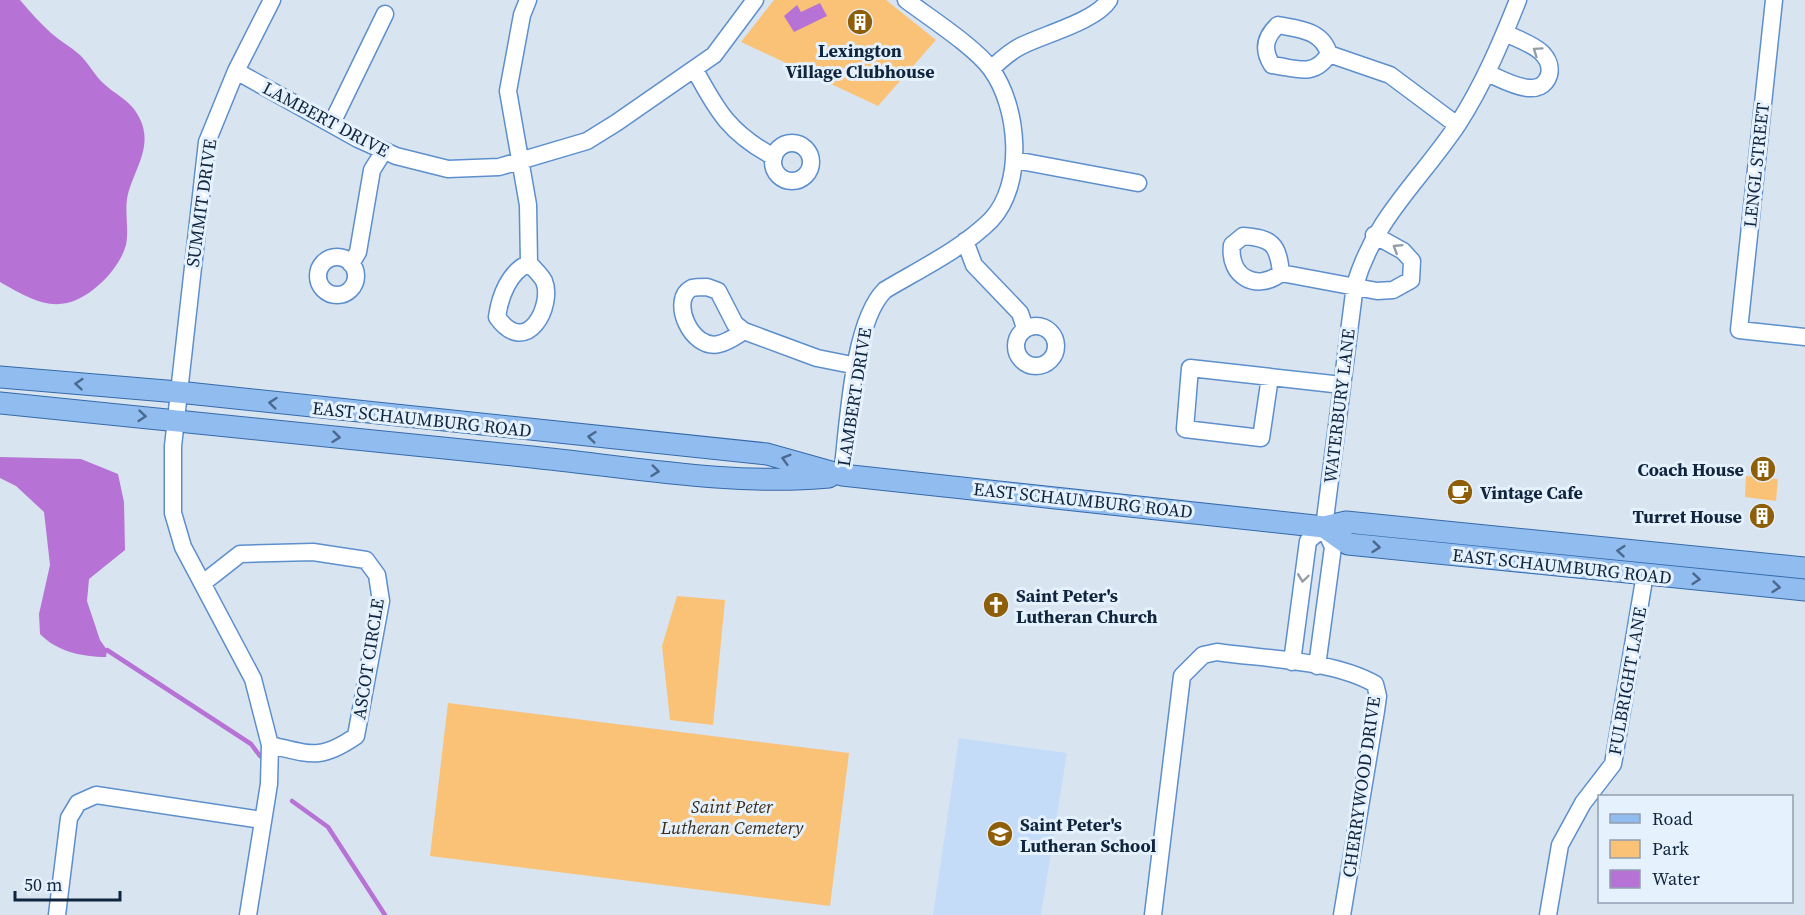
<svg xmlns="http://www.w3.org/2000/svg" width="1805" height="915" font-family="'Source Serif 4',serif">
	<rect width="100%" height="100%" fill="#d9e4f1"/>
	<path fill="#c5dcf9" d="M959 738 1067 753 1041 915H933Z"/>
	<path fill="#f9c277" d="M774 0H886L936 40 878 106 741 42Z
		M1746 476 1778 479 1776 501 1745 497Z
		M677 596 725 600 713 725 670 720 662 646Z
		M448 703 849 753 830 906 430 856Z"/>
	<path fill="#b672d5" d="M0 0H20C30 12 40 23 51 33 60 41 71 47 80 55 88 63 93 72 100 80 113 94 130 99 139 117 155 147 132 171 127 199 125 214 129 230 126 245 122 259 112 273 101 283 64 317 39 305 0 282Z
		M820 3 827 16 794 32 784 16 797 5 801 12Z
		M0 457 81 459 118 474 124 502 125 550 89 579 87 601 100 640 107 650 106 657C82 657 56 651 40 634L39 614 50 565 44 512 16 486 0 478Z"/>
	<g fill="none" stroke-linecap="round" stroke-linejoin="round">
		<path stroke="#b672d5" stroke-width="4.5" d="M107 650 251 744 260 756
			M292 801 328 827 385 915"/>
		<g stroke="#5c8fcc" stroke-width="19">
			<path id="minor" d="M528 0 522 15 508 91 528 205 529 263
				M1774 0 1739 330 1805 337
				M1278 25C1299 29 1322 30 1329 54 1314 78 1296 68 1272 65 1262 49 1265 37 1278 25Z
				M1329 54 1390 75 1457 125
				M991 69C1001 60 1009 52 1021 46 1045 34 1096 21 1109 0
				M695 70C718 113 731 134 774 157
				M236 71 358 139 396 156 448 169 499 167 587 141 616 123 714 55 755 0
				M1487 73C1504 80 1540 102 1549 75 1551 67 1548 59 1542 53 1533 44 1517 39 1505 33
				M332 123 385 14
				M773 162a19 19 0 1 1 38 0a19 19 0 1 1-38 0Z
				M1015 160 1138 183
				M965 241 974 265 1020 313 1025 328
				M318 276a19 19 0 1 1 38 0a19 19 0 1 1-38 0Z
				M529 263C533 268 541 275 544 281 554 305 527 359 497 317 500 296 509 272 529 263Z
				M351 264 358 252 372 170 384 151
				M1281 273C1278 244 1272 238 1243 236L1232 245C1228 277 1257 292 1281 273L1377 291 1393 290 1411 280 1412 261 1403 251 1374 235
				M707 287 718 291 735 324 744 331C736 336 728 342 719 344 691 351 669 299 692 288 696 287 703 287 707 287Z
				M1016 346a20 20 0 1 1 40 0a20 20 0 1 1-40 0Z
				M744 331 817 358 857 366
				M1270 377 1261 438 1185 429 1190 368 1342 385
				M842 475C848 429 852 322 885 290 920 269 962 249 991 220 1025 184 1019 107 991 69 975 47 930 18 906 0
				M203 583 240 554 313 552 366 560 377 575 381 601 356 736C320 761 310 754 270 745
				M1292 662 1308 541 1324 527
				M1317 666 1333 547 1324 527 1355 285C1375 217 1420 181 1458 124 1483 85 1501 43 1518 0
				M57 915 69 818 78 803 96 795 262 820
				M248 915 269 784 270 745 253 679 183 547 173 513V446L207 142 236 71 272 0
				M1153 915 1182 676 1203 655 1217 652C1265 659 1333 660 1375 684L1378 696 1376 711 1342 915
				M1548 915 1560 845 1583 803 1613 764 1645 574"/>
		</g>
		<g stroke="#346aaa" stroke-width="23">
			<path id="major" d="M0 377 178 392 767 454 842 475 1324 527 1346 522 1805 568
				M0 403C177 420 354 439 532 457 630 467 731 486 829 477
				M1324 527 1348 544 1805 590"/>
		</g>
		<use href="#minor" stroke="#fff" stroke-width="16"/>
		<use href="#major" stroke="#91bcef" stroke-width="21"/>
	</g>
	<defs><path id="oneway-chevron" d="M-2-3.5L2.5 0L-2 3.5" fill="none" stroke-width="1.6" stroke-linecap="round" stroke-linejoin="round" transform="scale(1.5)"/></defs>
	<g stroke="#939da8">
		<use href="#oneway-chevron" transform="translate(1537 51) rotate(-145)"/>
		<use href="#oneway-chevron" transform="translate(1397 248) rotate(-148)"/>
		<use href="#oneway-chevron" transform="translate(1303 578) rotate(98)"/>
	</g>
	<g stroke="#4a698e">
		<use href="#oneway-chevron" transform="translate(79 384) rotate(-175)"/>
		<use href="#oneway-chevron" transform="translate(273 403) rotate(-174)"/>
		<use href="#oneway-chevron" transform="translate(142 416) rotate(5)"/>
		<use href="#oneway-chevron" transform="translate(336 437) rotate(6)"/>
		<use href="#oneway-chevron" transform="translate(592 437) rotate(-174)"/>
		<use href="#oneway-chevron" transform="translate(786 459) rotate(-164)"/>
		<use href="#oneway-chevron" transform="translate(655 471) rotate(6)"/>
		<use href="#oneway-chevron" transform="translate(1376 547) rotate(6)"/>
		<use href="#oneway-chevron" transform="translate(1621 551) rotate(-175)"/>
		<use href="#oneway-chevron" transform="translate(1696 579) rotate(5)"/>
		<use href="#oneway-chevron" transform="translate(1776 587) rotate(6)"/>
	</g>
	<defs>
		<g id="building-disc" transform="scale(1.35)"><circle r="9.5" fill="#8e5f08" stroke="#e6f1fe"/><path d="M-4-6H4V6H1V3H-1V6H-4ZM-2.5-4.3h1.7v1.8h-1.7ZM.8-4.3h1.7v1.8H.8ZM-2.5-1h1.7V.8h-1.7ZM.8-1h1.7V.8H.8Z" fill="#fff"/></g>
		<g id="cafe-disc" transform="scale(1.35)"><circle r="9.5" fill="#8e5f08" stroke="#e6f1fe"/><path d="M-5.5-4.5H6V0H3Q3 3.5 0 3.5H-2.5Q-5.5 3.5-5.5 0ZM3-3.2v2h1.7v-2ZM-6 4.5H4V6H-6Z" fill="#fff"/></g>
		<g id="church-disc" transform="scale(1.35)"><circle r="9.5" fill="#8e5f08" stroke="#e6f1fe"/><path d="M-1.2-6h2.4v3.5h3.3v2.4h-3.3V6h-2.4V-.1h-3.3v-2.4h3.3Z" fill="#fff"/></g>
		<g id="school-disc" transform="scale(1.35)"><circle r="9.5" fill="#8e5f08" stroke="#e6f1fe"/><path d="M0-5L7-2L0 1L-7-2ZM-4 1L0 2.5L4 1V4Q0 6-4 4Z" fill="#fff"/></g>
	</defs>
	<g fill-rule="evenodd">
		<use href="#building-disc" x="860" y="22"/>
		<use href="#building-disc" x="1763" y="469"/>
		<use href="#cafe-disc" x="1460" y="492"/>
		<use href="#building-disc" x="1762" y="516"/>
		<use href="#church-disc" x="996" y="605"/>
		<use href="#school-disc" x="1000" y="834"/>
	</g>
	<g text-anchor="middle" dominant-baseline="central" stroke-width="6" stroke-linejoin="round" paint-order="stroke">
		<g font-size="18" font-weight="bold" fill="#10253e" stroke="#e6f1fe" text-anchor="start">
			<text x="860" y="50" text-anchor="middle">Lexington<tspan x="860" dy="21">Village Clubhouse</tspan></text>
			<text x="1744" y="469" text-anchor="end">Coach House</text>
			<text x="1480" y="492">Vintage Cafe</text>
			<text x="1742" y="516" text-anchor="end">Turret House</text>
			<text x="1016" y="595">Saint Peter's<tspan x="1016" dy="21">Lutheran Church</tspan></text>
			<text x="1020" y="824">Saint Peter's<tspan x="1020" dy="21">Lutheran School</tspan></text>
		</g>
		<g font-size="18" fill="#10253e" stroke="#e6f1fe">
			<text transform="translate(326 119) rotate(28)">LAMBERT DRIVE</text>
			<text transform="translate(1756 165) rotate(-84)">LENGL STREET</text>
			<text transform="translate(201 203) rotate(-82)">SUMMIT DRIVE</text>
			<text transform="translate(854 397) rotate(-81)">LAMBERT DRIVE</text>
			<text transform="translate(1339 406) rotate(-83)">WATERBURY LANE</text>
			<text transform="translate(422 419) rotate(6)">EAST SCHAUMBURG ROAD</text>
			<text transform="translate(1083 500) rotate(6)">EAST SCHAUMBURG ROAD</text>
			<text transform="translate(1562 566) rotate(6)">EAST SCHAUMBURG ROAD</text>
			<text transform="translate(368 659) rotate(-81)">ASCOT CIRCLE</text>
			<text transform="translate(1627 681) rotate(-80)">FULBRIGHT LANE</text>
			<text transform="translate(1361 787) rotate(-82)">CHERRYWOOD DRIVE</text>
		</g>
		<g font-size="18" font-style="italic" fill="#3a2c19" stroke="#e6f1fe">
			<text x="732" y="806">Saint Peter<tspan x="732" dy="21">Lutheran Cemetery</tspan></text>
		</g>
	</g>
	<rect x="1598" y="795" width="195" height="108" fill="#e6f1fe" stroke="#909fb1" stroke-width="1.5"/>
	<rect x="1610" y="814" width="30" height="9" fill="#91bcef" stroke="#909fb1" stroke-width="1.5"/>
	<text x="1652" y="825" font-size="18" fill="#10253e">Road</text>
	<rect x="1610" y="840" width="30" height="18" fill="#f9c277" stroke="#909fb1" stroke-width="1.5"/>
	<text x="1652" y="855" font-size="18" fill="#10253e">Park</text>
	<rect x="1610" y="870" width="30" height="18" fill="#b672d5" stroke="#909fb1" stroke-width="1.5"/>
	<text x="1652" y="885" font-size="18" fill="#10253e">Water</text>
	<path d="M15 891v9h105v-9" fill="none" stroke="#10253e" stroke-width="3"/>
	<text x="24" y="891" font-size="18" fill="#10253e" stroke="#e6f1fe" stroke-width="4.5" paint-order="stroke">50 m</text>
</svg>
